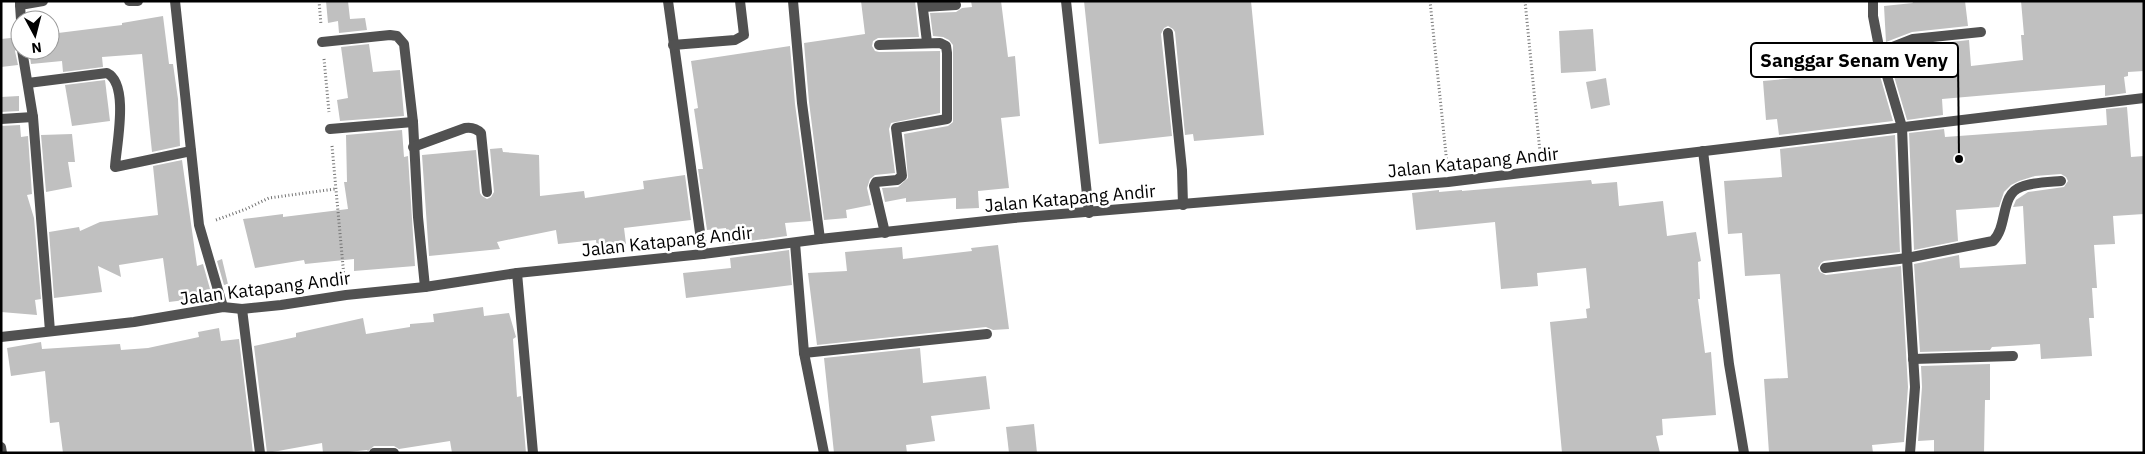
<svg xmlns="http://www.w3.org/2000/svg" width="2145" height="454" font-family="'IBM Plex Sans',sans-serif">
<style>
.building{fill:#c0c0c0}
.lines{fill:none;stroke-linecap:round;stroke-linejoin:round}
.path{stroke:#737373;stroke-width:3;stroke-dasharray:1 2.5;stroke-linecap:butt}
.service{stroke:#515151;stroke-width:10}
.minor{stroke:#515151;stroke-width:10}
.tertiary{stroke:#515151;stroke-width:10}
.labels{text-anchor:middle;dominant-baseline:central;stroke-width:5;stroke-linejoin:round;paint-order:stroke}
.street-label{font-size:18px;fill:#000;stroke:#fff}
.leader{fill:none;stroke:#000;stroke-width:2}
.callout-dot{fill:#000;stroke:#fff;stroke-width:2}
.callout{fill:#fff;stroke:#000;stroke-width:2}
.callout-label{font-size:19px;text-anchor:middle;font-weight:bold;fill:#000}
</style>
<rect width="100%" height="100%" fill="#fff"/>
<!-- building -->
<g class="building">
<polygon points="326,1 348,1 350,19 365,18 367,30 339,33 338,21 328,23"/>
<polygon points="861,1 915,1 919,37 878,38 873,41 872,46 875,51 879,52 940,51 940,113 891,123 889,129 895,173 875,175 870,179 867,188 871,205 846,210 847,218 824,220 809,102 804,43 865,34"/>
<polygon points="971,1 1001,1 1008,57 1015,56 1020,116 1001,118 1009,188 978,191 979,208 956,209 956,198 906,202 906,198 885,202 882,188 898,187 908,178 904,134 948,126 953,122 953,45 949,40 943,37 933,36 930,13 956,12 962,8 972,7"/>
<polygon points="1084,1 1251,1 1264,135 1194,141 1193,134 1185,135 1175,32 1173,29 1168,26 1164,28 1161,34 1172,136 1099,144"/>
<polygon points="1912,1 1965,1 1968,26 1912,32 1886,42 1884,6 1913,3"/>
<polygon points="2021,1 2144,1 2144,71 2128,72 2128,76 2124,77 2126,93 2105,96 2105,85 1942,99 1943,115 1907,120 1888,56 1915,46 1969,40 1971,66 2023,60 2021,35 2024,35"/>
<polygon points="163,16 169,64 173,64 178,99 180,146 152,152 142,54 102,57 103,67 63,72 62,61 31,64 29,50 50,50 50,34 122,25 122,23"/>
<polygon points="1593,29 1596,71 1561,73 1559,31"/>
<polygon points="20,37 20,44 15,51 18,65 1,67 1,39"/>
<polygon points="369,44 373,72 400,70 404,116 340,121 337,100 348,98 341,47"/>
<polygon points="790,46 795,104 811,221 785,223 787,236 728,244 726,228 707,230 698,169 703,169 694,109 698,108 691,61"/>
<polygon points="1874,55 1893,121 1779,135 1777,119 1766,120 1763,81 1838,74 1837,62 1862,60 1862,56"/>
<polygon points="1606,78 1610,105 1591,109 1586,82"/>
<polygon points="105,80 110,121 72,126 65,85"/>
<polygon points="19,96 19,111 1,112 1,97"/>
<polygon points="2127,107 2131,157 2144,156 2144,214 2113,216 2115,244 2094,245 2097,288 2092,288 2094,318 2089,318 2092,356 2041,359 2040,344 1992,347 1990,350 1920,352 1914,264 1959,255 1960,268 2026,264 2023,206 2013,207 2016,200 2028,192 2064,187 2068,181 2066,177 2061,174 2035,176 2019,181 2011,185 2004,192 1999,207 1956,210 1958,241 1914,250 1909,133 1944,129 1945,137 2107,125 2106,109"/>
<polygon points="20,125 21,137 28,136 32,194 27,195 34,218 41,299 35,300 37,315 1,312 1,126"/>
<polygon points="402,130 404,157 408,156 415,266 354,271 354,259 305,264 304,260 255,268 243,219 283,214 283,217 348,209 344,182 347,182 346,135"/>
<polygon points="72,134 75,162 68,162 72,187 46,192 41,135"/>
<polygon points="1895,135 1900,252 1824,261 1821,263 1818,268 1820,272 1826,275 1901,266 1908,387 1904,442 1872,445 1873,453 1769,453 1764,379 1788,378 1780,274 1745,276 1742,233 1728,234 1724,181 1782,177 1780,149"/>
<polygon points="502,148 503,152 539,155 540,196 584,191 585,198 644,189 643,181 685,175 691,220 624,228 626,244 597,249 596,240 558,244 556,230 497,242 500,249 429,256 422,155 476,150 480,193 482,196 487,199 491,197 494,192 490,149"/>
<polygon points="182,160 197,266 203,264 210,289 200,292 201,298 169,302 163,258 119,265 121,277 98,266 102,292 54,298 49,232 79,227 80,231 100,222 158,215 153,166"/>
<polygon points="1591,180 1592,184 1617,182 1619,206 1663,201 1667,236 1696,232 1701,261 1698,262 1700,299 1698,299 1705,353 1711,352 1716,415 1662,419 1663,435 1656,436 1660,453 1562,453 1550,322 1587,318 1586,309 1590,308 1586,268 1537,273 1538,286 1501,289 1495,222 1416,230 1412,193 1439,190 1439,192 1462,190 1462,191"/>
<polygon points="998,245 1009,329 993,330 986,327 817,345 808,273 847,271 845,252 902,247 903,259 972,251 971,248"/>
<polygon points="789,250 792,285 686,298 683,273 731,268 730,258"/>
<polygon points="222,259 228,284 224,285 217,261"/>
<polygon points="483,307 484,316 509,313 516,337 513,339 517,397 521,396 526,453 452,453 450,441 399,449 394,446 374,446 368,451 367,450 339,453 323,453 322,443 267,453 254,346 296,337 296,333 363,318 366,334 410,327 410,324 434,322 433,314"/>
<polygon points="219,328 221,341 239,339 253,453 63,453 59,422 50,423 45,371 11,376 7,348 41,342 42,349 120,344 121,350 148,348 199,337 198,332"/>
<polygon points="920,348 923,383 986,376 990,409 931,416 935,441 906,445 907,453 834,453 824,358"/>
<polygon points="1990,364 1990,400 1985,400 1984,453 1934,453 1934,440 1918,441 1922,387 1921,366"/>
<polygon points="1034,424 1037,453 1009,453 1006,427"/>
</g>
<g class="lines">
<!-- path -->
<g class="path">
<polyline points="319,1 321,25"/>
<polyline points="1430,1 1447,164"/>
<polyline points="1525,1 1540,152"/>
<polyline points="324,59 329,112"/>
<polyline points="332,146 344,277"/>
<polyline points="216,220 246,209 269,198 335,189"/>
</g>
<!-- service -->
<polyline class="service" points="1168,33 1182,170 1183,205"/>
<!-- minor -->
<g class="minor">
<polyline points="20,1 20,5 43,1"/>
<polyline points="129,1 138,1"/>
<polyline points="175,1 199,225 223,307"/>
<polyline points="668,1 703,254"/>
<polyline points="793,1 802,103 820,239"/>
<polyline points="922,1 927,42"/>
<polyline points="1066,1 1089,213"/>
<polyline points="1873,1 1873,16 1880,52 1902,127 1907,258 1915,387 1910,453"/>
<polyline points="20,5 21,20"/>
<polyline points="923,7 956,5"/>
<polyline points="322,42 390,35 397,36 404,44 413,122 418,217 425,287"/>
<polyline points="673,45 735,40 744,35 740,1"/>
<polyline points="879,45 940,43 946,46 947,53 947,119 896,128 902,176 897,180 876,182 874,186 885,233"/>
<polyline points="22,50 33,117 50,331"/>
<polyline points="1880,52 1913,39 1981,32"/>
<path d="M28,83L107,73C130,84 116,147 115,167L191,151"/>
<polyline points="1,119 33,117"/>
<polyline points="330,129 413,122"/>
<path d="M413,147L465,128C471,127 476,128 481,133L487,192"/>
<polyline points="1703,151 1729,364 1744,453"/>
<polyline points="795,243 804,353 824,453"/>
<path d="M1825,268L1907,258L1993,241C2008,227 2000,194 2021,187C2033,182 2048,182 2061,181"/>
<polyline points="517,273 533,453"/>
<polyline points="242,309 260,453"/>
<polyline points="804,353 987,334"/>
<polyline points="1913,359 2013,356"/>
<polyline points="1,447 2,453"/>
<polyline points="374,453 394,453"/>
</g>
<!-- tertiary -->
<polyline class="tertiary" points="1,337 134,322 223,307 242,309 281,305 346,295 425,287 517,273 703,254 820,239 1014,218 1448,182 2144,98"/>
</g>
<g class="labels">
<!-- street labels -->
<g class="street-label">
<text transform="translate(1473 162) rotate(-6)">Jalan Katapang Andir</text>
<text transform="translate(1070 198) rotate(-5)">Jalan Katapang Andir</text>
<text transform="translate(667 241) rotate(-6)">Jalan Katapang Andir</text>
<text transform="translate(265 288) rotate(-7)">Jalan Katapang Andir</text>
</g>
</g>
<!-- callouts -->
<path class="leader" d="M1959 159L1958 60"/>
<circle class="callout-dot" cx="1959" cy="159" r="5"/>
<rect class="callout" x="1751" y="43" width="207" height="34" rx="5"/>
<g class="callout-label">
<text x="1854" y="67">Sanggar Senam Veny</text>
</g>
<!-- border -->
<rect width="2145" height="454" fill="none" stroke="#000000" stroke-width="5"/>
<!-- north arrow -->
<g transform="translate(35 35) rotate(173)"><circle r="24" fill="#ffffff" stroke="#999999"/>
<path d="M0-4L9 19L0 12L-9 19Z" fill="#000000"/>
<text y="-8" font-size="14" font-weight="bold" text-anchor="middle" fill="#000000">N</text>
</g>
</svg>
